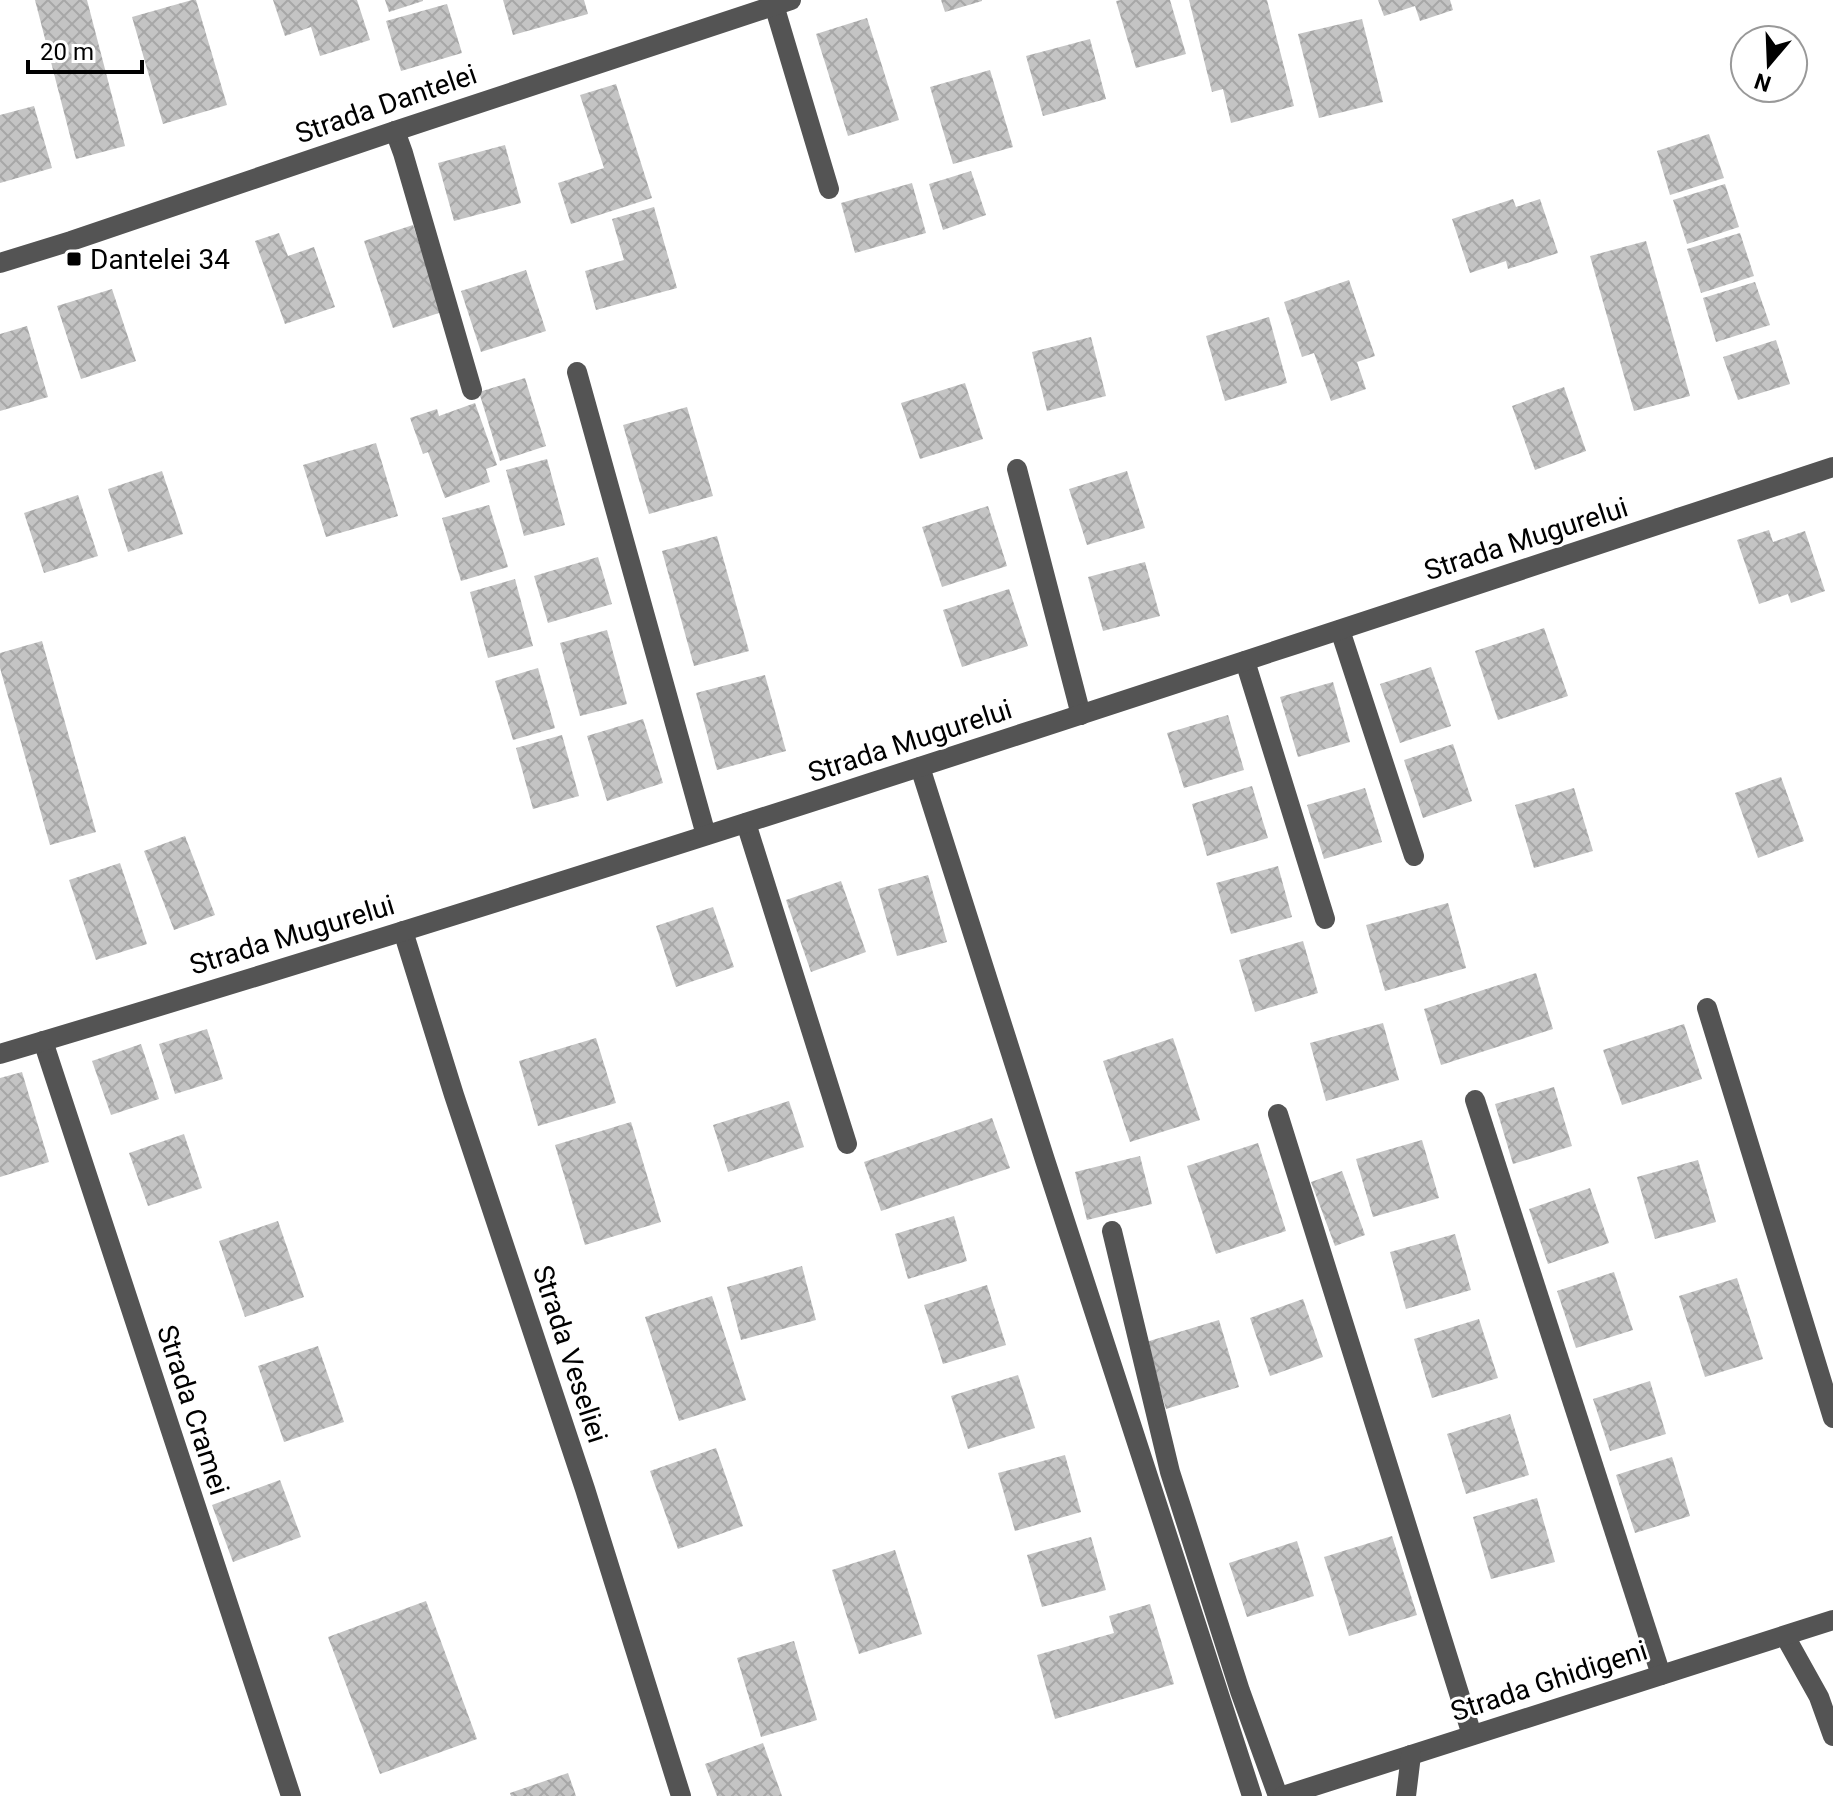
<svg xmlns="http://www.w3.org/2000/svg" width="1833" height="1796" font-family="Roboto,sans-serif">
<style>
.building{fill:url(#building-cross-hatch)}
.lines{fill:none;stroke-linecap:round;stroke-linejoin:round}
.minor{stroke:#545454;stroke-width:20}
.poi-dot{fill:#000;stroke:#fff;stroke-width:3}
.labels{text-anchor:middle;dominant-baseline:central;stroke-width:6;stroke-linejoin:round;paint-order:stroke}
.street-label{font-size:28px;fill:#000;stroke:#fff}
.poi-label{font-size:28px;fill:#000;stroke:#fff;text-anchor:start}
</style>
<defs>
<pattern id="building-cross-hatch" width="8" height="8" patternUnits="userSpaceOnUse" patternTransform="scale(2)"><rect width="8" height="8" fill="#c4c4c4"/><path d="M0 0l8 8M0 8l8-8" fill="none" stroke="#a7a7a7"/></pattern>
</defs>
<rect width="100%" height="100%" fill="#fff"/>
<!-- building -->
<g class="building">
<polygon points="35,0 87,0 125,146 76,159"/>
<polygon points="192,0 196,0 227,105 163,124 132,17"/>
<polygon points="273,0 357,0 370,40 320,56 311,27 285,36"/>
<polygon points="385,0 423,0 423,1 389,12"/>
<polygon points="503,0 584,0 588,14 513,35"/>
<polygon points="941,0 982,0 982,1 945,12"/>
<polygon points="1121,0 1170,0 1186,54 1136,68 1116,1"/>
<polygon points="1189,0 1267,0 1294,106 1231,123 1223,89 1212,92"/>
<polygon points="1378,0 1450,0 1453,10 1420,21 1415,6 1384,16"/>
<polygon points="447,4 462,53 401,71 386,21"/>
<polygon points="867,18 899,120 848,136 816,34"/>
<polygon points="1362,19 1383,102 1319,118 1298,34"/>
<polygon points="1090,39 1106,99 1043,116 1026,56"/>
<polygon points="990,70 1013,147 953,164 930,87"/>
<polygon points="616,84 652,198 571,224 558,183 604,168 580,95"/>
<polygon points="34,106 52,168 0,183 0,115"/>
<polygon points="1709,134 1724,178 1670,195 1657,151"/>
<polygon points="505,145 521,203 454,221 438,163"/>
<polygon points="971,171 986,215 943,230 929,184"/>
<polygon points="912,183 926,233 855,253 841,203"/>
<polygon points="1725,184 1739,227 1687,244 1673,200"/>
<polygon points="1513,199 1516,207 1540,199 1558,253 1508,269 1506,261 1470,273 1452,219"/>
<polygon points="654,207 677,288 596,310 585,271 624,260 612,219"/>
<polygon points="413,225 442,312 393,328 364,241"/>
<polygon points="279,233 288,256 314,247 335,307 285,324 255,241"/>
<polygon points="1740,233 1754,276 1701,293 1687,249"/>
<polygon points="1646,241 1690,396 1634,411 1590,256"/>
<polygon points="526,270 546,331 481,352 461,291"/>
<polygon points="1349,280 1375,356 1357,362 1366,389 1331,401 1314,353 1302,357 1284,302"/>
<polygon points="1755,282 1770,325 1716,342 1703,298"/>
<polygon points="112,289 136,361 81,379 57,306"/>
<polygon points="1269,317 1287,383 1225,401 1206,336"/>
<polygon points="27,326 48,397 0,411 0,334"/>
<polygon points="1091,337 1106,396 1047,411 1032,352"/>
<polygon points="1776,340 1790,384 1738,400 1723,357"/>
<polygon points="525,378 546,446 500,461 479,392"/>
<polygon points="965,383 983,439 920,459 901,403"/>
<polygon points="1564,387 1586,451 1535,470 1512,406"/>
<polygon points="475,403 497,465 486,469 490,482 445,498 428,452 423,454 410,418 437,409 439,416"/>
<polygon points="687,407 713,496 649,514 623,425"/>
<polygon points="376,443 398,516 326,537 303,465"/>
<polygon points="547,459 565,525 524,536 506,470"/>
<polygon points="162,471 183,534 128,552 108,489"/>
<polygon points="1127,471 1145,528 1087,545 1069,489"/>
<polygon points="78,495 98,556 44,573 24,513"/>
<polygon points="489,505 508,567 461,581 442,518"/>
<polygon points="988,506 1007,566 942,587 922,527"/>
<polygon points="1769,530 1773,542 1805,531 1825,591 1791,603 1788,594 1759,604 1737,540"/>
<polygon points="717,536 749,651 694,666 662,551"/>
<polygon points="598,557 612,604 548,623 534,576"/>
<polygon points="1145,562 1160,616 1103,631 1088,577"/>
<polygon points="515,579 533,646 488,658 470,592"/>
<polygon points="1009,589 1028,646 962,667 943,610"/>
<polygon points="1544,628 1568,696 1498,720 1475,651"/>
<polygon points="607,630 627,704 580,716 560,643"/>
<polygon points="42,641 96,832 50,845 0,668 0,653"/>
<polygon points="1431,667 1451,726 1400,743 1380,684"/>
<polygon points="538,668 555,728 513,740 495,681"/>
<polygon points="765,675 786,751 717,770 696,693"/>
<polygon points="1333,682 1350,742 1298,757 1280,697"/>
<polygon points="1228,715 1244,770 1184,788 1167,733"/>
<polygon points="643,719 663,783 607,801 587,736"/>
<polygon points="562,735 579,796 533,809 516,748"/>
<polygon points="1453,744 1472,801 1423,818 1404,760"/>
<polygon points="1781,777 1804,841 1758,858 1735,793"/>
<polygon points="1252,786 1268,838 1207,856 1192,804"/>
<polygon points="1365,788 1382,842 1324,859 1307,805"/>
<polygon points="1574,788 1593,851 1534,868 1515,805"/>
<polygon points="185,836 215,915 174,930 144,851"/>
<polygon points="120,863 147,944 96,960 69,880"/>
<polygon points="1278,866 1292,917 1231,934 1216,883"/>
<polygon points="928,875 947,942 897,956 878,889"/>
<polygon points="841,881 866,952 811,972 786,900"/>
<polygon points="1448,903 1466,968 1385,991 1366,925"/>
<polygon points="713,907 734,967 676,987 656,926"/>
<polygon points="1303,941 1318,993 1255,1012 1239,960"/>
<polygon points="1536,973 1553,1029 1441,1065 1424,1009"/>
<polygon points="1383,1023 1399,1080 1326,1101 1310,1043"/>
<polygon points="1684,1024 1702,1079 1622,1105 1603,1050"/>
<polygon points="207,1029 223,1079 175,1094 159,1044"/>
<polygon points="596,1038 616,1103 538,1126 519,1061"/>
<polygon points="1173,1038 1200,1120 1130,1142 1103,1061"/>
<polygon points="141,1044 159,1099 111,1115 92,1061"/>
<polygon points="22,1072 49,1162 0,1177 0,1078"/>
<polygon points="1554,1087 1572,1146 1513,1164 1495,1104"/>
<polygon points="789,1101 804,1147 728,1172 713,1125"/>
<polygon points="992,1118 1010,1168 881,1211 864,1162"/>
<polygon points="631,1122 661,1222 585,1245 555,1145"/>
<polygon points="184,1134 202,1188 148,1206 129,1153"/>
<polygon points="1422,1140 1439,1198 1373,1217 1356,1159"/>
<polygon points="1258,1143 1286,1231 1216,1254 1187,1166"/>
<polygon points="1140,1156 1152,1204 1087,1220 1075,1172"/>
<polygon points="1698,1160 1716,1222 1655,1239 1637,1177"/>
<polygon points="1342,1171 1365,1235 1335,1246 1311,1182"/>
<polygon points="1590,1188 1609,1243 1548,1264 1529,1209"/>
<polygon points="954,1216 967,1261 908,1279 895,1234"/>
<polygon points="278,1221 304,1297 245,1317 219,1241"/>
<polygon points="1455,1234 1471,1290 1406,1309 1390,1252"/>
<polygon points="802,1266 816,1320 741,1340 727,1287"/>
<polygon points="1614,1272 1633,1330 1576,1348 1557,1291"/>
<polygon points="1737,1278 1763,1359 1705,1377 1679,1296"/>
<polygon points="987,1285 1006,1345 943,1364 924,1305"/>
<polygon points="712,1296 746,1400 679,1421 645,1317"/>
<polygon points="1303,1299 1323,1357 1270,1376 1250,1318"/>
<polygon points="1479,1319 1498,1378 1432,1398 1414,1339"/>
<polygon points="1219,1320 1239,1387 1166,1409 1146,1342"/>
<polygon points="318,1346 344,1422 284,1442 258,1366"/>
<polygon points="1018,1375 1035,1428 968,1449 951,1396"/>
<polygon points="1650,1381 1666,1434 1610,1451 1593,1399"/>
<polygon points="1510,1414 1529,1475 1466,1494 1447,1434"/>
<polygon points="716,1448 743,1526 678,1549 650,1471"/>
<polygon points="1065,1455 1081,1512 1015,1531 998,1473"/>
<polygon points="1672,1457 1690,1516 1635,1533 1616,1475"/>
<polygon points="280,1480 301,1537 233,1562 212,1505"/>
<polygon points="1537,1498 1555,1562 1491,1579 1473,1517"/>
<polygon points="1392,1536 1417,1615 1349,1636 1324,1557"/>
<polygon points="1091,1537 1106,1590 1042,1607 1027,1555"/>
<polygon points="1297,1541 1314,1596 1247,1617 1229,1563"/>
<polygon points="895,1550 922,1634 859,1654 832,1570"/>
<polygon points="426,1601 477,1739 380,1774 328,1637"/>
<polygon points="1150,1604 1174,1684 1055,1719 1037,1655 1114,1633 1109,1616"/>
<polygon points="794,1641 817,1720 761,1737 737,1658"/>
<polygon points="763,1743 782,1796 717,1796 705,1764"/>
<polygon points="568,1773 576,1796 511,1796 510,1793"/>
</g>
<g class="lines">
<!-- minor -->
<g class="minor">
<polyline points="774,5 829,189"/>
<polyline points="395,131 403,153 472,390"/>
<polyline points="0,263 71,241 395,131 791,0"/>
<polyline points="577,372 706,835"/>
<polyline points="1017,469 1081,715"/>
<polyline points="1340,630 1414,856"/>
<polyline points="1245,661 1325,919"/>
<polyline points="920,767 1045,1160 1252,1796"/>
<polyline points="746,823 847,1144"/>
<polyline points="403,931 454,1095 585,1489 681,1796"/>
<polyline points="1707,1008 1833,1418"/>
<polyline points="43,1041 291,1796"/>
<path d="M0,1054C615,871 1224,668 1833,467"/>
<polyline points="1475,1100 1661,1675"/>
<polyline points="1278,1114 1472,1735"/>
<polyline points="1112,1231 1170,1472 1240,1691 1278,1796"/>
<polyline points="1785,1636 1819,1697 1833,1736"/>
<polyline points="1283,1796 1833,1620"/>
<polyline points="1406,1796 1411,1755"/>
</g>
</g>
<!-- markers -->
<rect class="poi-dot" x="66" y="251" width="16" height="16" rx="4"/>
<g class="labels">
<!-- street labels -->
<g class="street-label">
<text transform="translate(386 104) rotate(-19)">Strada Dantelei</text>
<text transform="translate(1526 539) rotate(-18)">Strada Mugurelui</text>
<text transform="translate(910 741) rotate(-18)">Strada Mugurelui</text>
<text transform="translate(292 935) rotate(-17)">Strada Mugurelui</text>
<text transform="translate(570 1354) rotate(72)">Strada Veseliei</text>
<text transform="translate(193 1410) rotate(72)">Strada Cramei</text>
<text transform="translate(1549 1681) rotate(-18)">Strada Ghidigeni</text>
</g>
<!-- poi labels -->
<g class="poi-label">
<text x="90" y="259">Dantelei 34</text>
</g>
</g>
<!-- north arrow -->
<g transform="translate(1769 64) rotate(199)"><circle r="38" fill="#ffffff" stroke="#999999" stroke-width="2"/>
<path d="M0-6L14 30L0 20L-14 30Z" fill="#000000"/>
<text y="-12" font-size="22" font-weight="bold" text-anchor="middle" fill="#000000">N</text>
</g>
<!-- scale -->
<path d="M28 60v12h114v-12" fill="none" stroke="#000000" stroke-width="4"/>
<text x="40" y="60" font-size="24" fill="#000000" stroke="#ffffff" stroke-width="6" paint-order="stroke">20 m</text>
</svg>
